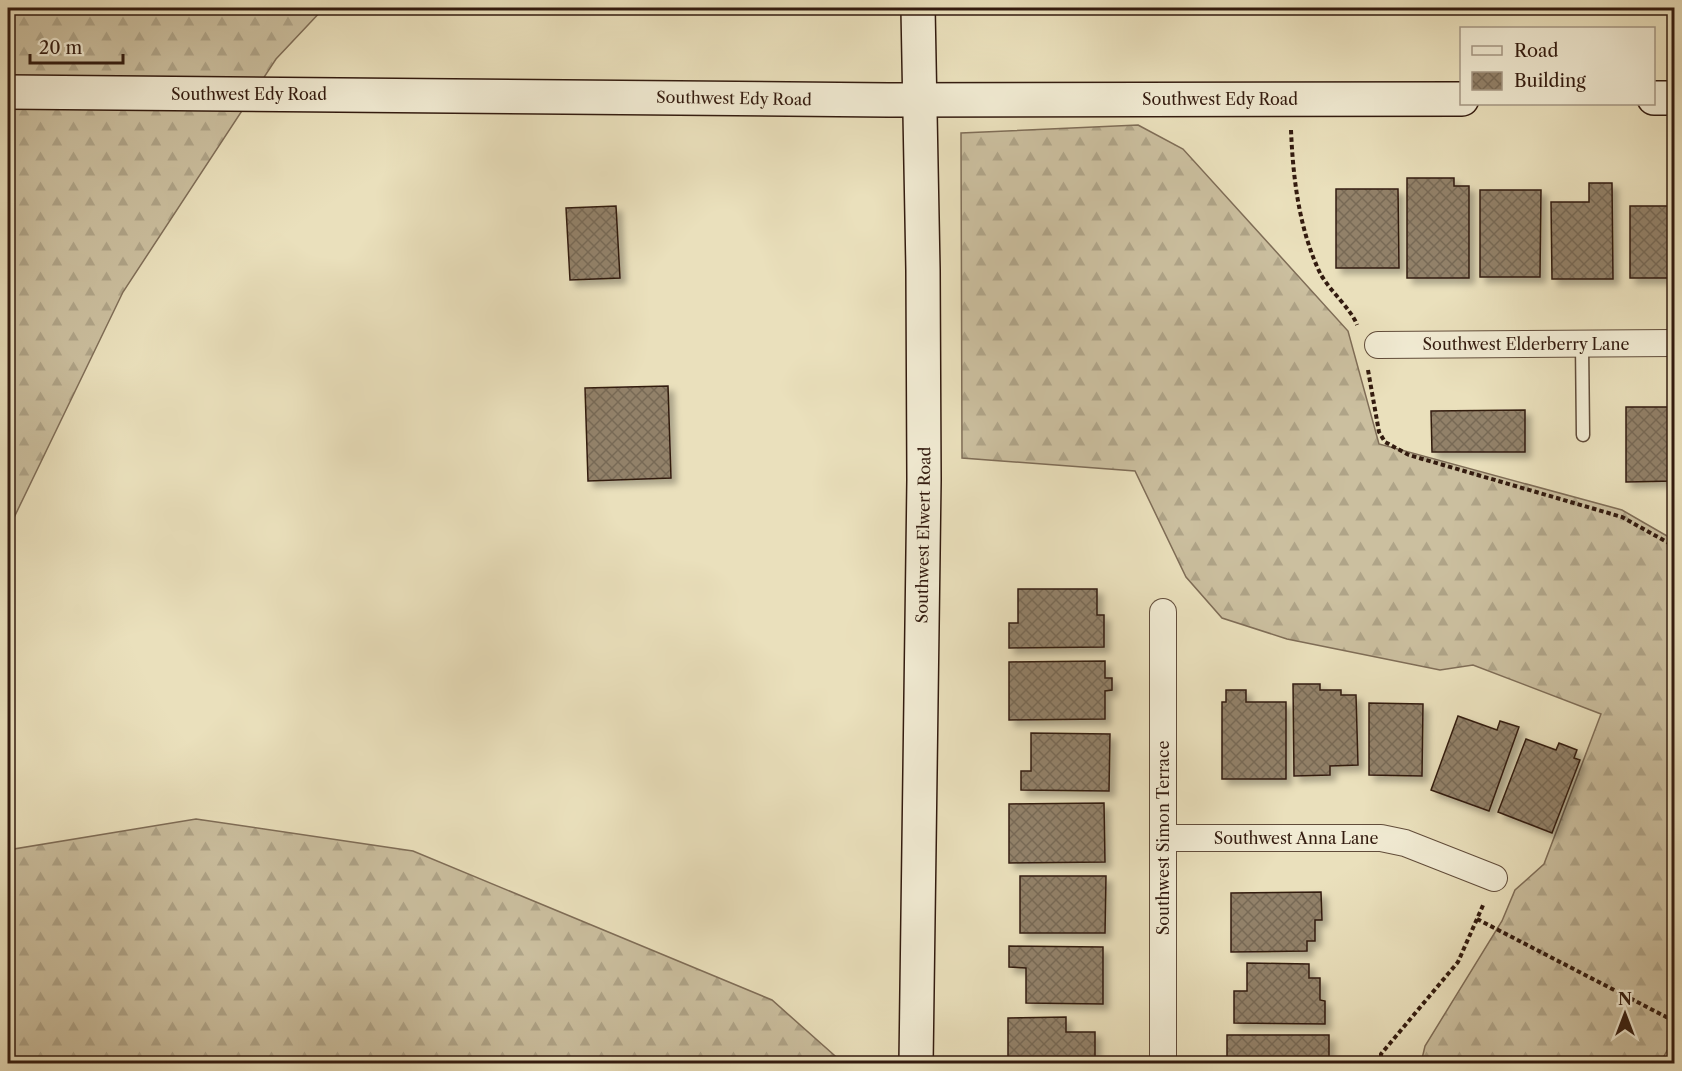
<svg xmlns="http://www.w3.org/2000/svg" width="1682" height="1071" font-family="'Libre Caslon Text',serif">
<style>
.forest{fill:url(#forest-firs);stroke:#7f6d57;stroke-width:1.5}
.building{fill:url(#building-cross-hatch);stroke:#331b0f;stroke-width:1.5;filter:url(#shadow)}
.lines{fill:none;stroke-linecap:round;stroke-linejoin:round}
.lane-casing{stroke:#614c3a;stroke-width:15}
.street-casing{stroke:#614c3a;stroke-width:28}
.secondary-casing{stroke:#331b0f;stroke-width:36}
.path{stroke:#331b0f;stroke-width:4;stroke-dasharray:4.5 3;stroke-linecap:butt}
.lane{stroke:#f1ebd3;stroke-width:12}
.street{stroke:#f1ebd3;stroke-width:26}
.secondary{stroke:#f1ebd3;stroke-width:33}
.labels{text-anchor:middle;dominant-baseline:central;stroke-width:5;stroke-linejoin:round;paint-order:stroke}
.street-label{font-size:16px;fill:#331b0f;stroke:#f1ebd3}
</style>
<defs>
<pattern id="forest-firs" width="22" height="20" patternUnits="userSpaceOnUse" patternTransform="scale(1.5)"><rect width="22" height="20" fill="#cbbf9f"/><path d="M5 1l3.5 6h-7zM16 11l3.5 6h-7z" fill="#afa488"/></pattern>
<pattern id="building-cross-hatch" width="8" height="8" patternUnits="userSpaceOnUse" patternTransform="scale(1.5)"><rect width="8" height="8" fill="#928169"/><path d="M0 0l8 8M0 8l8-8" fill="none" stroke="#786955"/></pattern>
<filter id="shadow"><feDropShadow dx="5.5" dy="5.5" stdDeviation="3" flood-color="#0004"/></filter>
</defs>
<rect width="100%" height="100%" fill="#eae0bc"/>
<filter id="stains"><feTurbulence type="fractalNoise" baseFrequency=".00333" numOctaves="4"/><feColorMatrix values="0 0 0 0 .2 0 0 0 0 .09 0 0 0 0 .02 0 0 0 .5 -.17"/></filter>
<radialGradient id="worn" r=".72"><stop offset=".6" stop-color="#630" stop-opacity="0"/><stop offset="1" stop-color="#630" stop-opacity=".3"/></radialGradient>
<!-- forest -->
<g class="forest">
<polygon points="8,8 324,8 276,59 123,292 8,530"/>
<polygon points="1138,125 1183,149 1348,331 1379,444 1622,510 1674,540 1674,1039 1660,1063 1421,1063 1425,1046 1502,921 1515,890 1544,864 1601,714 1473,665 1440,670 1287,639 1222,618 1186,577 1135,471 962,458 961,133"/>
<polygon points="196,819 413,851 772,1000 843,1063 8,1063 8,850"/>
</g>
<!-- building -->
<g class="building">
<polygon points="1407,178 1454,178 1454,186 1469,186 1469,278 1407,278"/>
<polygon points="1589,183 1612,183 1613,279 1552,279 1551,202 1589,202"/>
<polygon points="1336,189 1398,189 1399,268 1336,268"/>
<polygon points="1480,190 1541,190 1540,277 1480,277"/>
<polygon points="616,206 620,278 570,280 566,208"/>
<rect x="1630" y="206" width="44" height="72"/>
<polygon points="668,386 671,478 588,481 585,388"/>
<polygon points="1626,407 1674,407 1674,481 1626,482"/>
<polygon points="1525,410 1525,452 1432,452 1431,411"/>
<polygon points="1018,589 1097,589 1097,615 1104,615 1104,647 1009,648 1009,623 1018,623"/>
<polygon points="1105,661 1105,678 1112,678 1112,690 1105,691 1105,719 1009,720 1009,662"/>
<polygon points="1293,684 1320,684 1320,690 1341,690 1341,695 1356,695 1358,765 1330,766 1330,775 1294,776"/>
<polygon points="1226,690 1246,690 1246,702 1286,702 1286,779 1222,779 1222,702 1226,702"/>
<polygon points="1369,703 1423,704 1422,776 1369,775"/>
<polygon points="1458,716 1497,730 1500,721 1519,727 1489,811 1431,790"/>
<polygon points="1031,733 1110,734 1109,791 1021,790 1021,771 1031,771"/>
<polygon points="1526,739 1556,750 1559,743 1577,750 1574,758 1580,760 1552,833 1498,812"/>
<polygon points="1104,803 1105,862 1009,863 1009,804"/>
<polygon points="1020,876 1106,876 1105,933 1020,933"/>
<polygon points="1321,892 1322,920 1315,920 1315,941 1307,941 1307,951 1231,952 1231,893"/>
<polygon points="1009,946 1103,947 1103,1004 1026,1003 1026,968 1009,967"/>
<polygon points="1247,963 1309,964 1309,978 1320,978 1320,1000 1325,1001 1325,1024 1234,1023 1234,991 1247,991"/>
<polygon points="1066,1017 1066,1032 1095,1032 1095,1059 1099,1059 1099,1064 1008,1064 1008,1018"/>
<rect x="1227" y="1035" width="102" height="29"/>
</g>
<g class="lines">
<defs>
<polyline id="lane" points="1582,343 1583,435"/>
<g id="street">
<polyline points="1378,345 1674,343"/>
<polyline points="1163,612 1163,1064"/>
<polyline points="1163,838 1381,838 1405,843 1494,878"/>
</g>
<g id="secondary">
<polyline points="8,92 889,100 1462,99"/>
<polyline points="1654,98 1674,98"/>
<polyline points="916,1064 924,480 923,270 918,8"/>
</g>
</defs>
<!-- lane casing -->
<use href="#lane" class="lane-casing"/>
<!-- street casing -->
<use href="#street" class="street-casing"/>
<!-- secondary casing -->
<use href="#secondary" class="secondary-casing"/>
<!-- path -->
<g class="path">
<path d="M1291,130C1293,178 1299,229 1320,273C1329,290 1352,310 1357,325"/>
<polyline points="1368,370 1379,432 1385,442 1409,455 1622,517 1674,546"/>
<polyline points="1477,919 1674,1021"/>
<polyline points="1381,1064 1381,1054 1458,962 1484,903"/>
</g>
<!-- lane -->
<use href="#lane" class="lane"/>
<!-- street -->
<use href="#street" class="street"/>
<!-- secondary -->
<use href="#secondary" class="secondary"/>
</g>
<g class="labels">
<!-- street labels -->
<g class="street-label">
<text x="249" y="94">Southwest Edy Road</text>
<text transform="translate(734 98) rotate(1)">Southwest Edy Road</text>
<text x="1220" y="99">Southwest Edy Road</text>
<text x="1526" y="344">Southwest Elderberry Lane</text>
<text transform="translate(923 535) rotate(-89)">Southwest Elwert Road</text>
<text transform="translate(1163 838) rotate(-90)">Southwest Simon Terrace</text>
<text x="1296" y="838">Southwest Anna Lane</text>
</g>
</g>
<!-- margin -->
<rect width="1682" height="1071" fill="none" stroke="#eae0bc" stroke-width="30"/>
<rect x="9" y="9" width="1664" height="1053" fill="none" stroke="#331b0f" stroke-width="3"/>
<rect x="15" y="15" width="1652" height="1041" fill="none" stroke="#331b0f" stroke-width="1.5"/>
<!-- legend -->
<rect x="1460" y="27" width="195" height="78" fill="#f1ebd3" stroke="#a59885" stroke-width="1.5"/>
<rect x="1472" y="46" width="30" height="9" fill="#f1ebd3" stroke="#a59885" stroke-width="1.5"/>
<text x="1514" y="57" font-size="18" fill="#331b0f">Road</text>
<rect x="1472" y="72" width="30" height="18" fill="url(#building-cross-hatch)" stroke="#a59885" stroke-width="1.5"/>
<text x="1514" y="87" font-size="18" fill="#331b0f">Building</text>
<!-- north arrow -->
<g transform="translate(1625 1014)" stroke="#f1ebd3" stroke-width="4.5" paint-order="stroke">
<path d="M0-4.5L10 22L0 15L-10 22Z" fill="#331b0f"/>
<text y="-9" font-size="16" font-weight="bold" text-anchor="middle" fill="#331b0f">N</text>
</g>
<!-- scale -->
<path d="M30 54v9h93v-9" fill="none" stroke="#331b0f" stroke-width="3"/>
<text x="39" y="54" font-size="18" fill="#331b0f" stroke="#f1ebd3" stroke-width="4.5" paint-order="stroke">20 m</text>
<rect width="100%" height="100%" filter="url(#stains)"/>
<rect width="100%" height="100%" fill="url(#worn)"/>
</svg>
